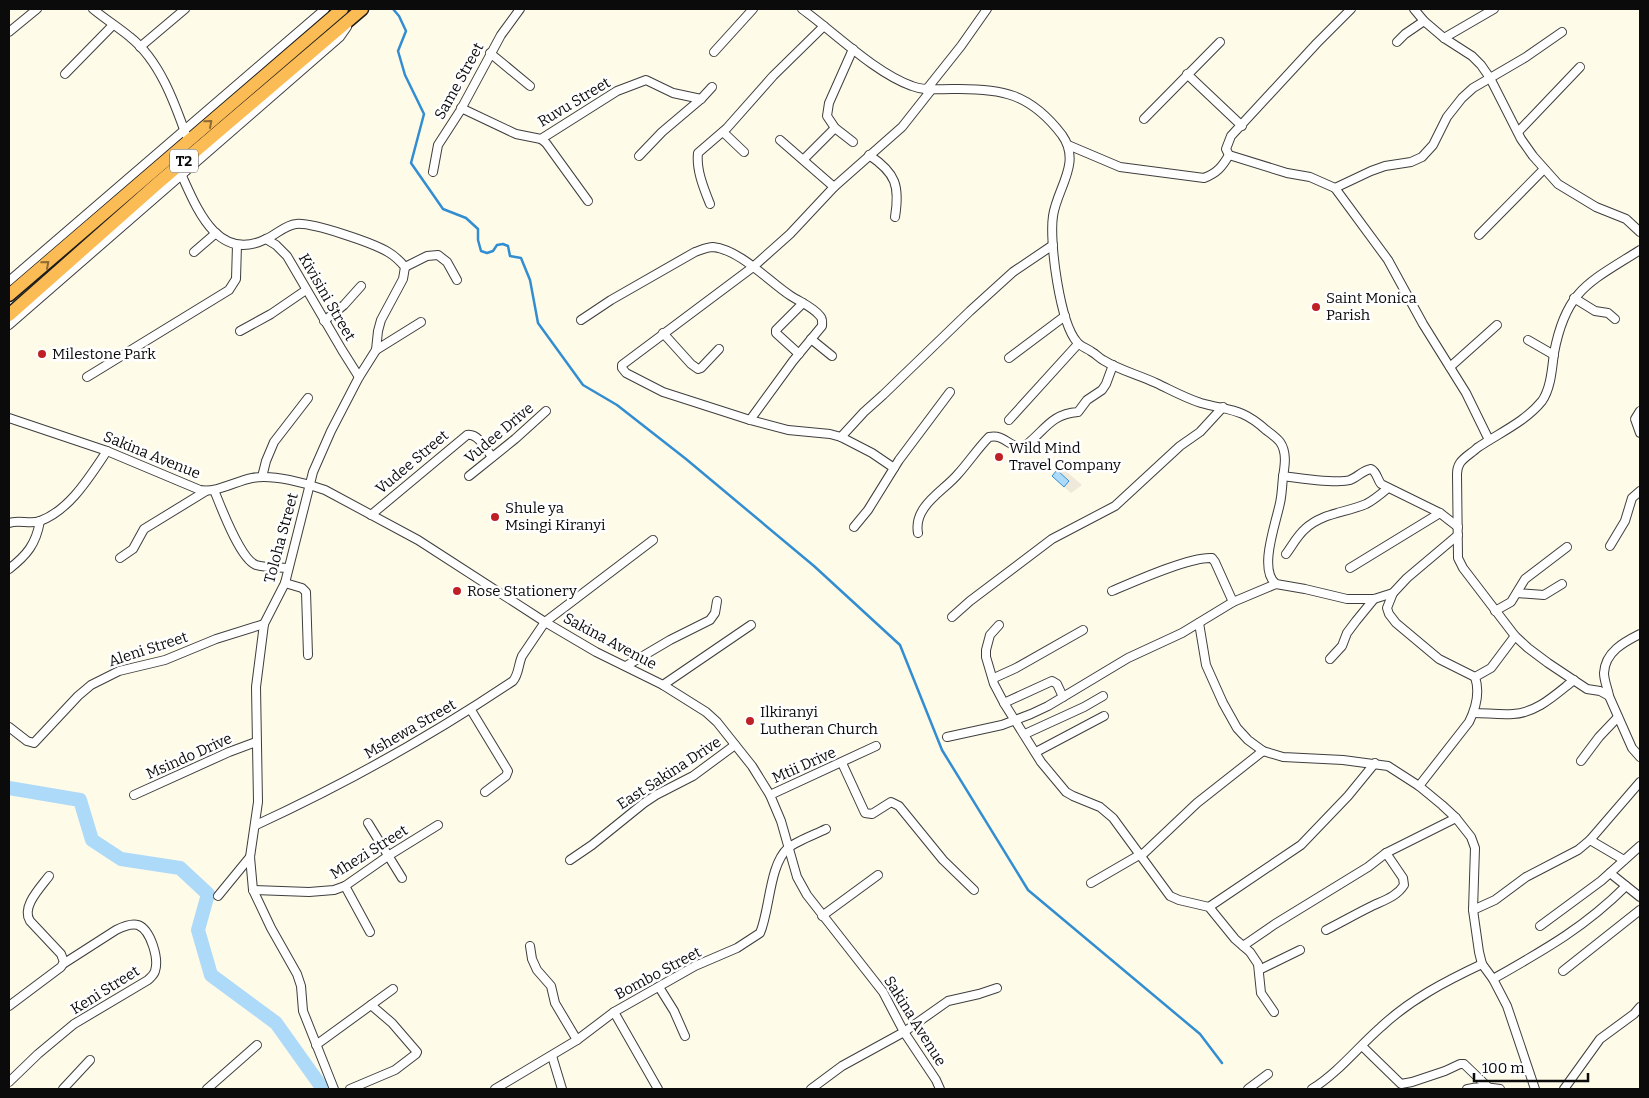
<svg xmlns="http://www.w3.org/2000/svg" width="1649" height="1098" font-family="Bitter,serif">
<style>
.plaza{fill:#eee9da}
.water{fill:#addaf8;stroke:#328ed1}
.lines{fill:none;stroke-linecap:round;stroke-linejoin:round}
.stream{stroke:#328ed1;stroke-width:2.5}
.river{stroke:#addaf8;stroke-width:14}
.minor-casing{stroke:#3e3e3e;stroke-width:10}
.trunk-casing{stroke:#1c1c1c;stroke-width:15}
.minor{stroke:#fff;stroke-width:8}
.trunk{stroke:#fbbc55;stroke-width:12}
.oneway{stroke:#8f6c34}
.poi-dot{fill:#be2025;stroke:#fff;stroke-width:2}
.labels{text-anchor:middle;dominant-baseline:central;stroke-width:5;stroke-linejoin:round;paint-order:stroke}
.shield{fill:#fff;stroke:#545454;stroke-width:1}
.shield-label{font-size:14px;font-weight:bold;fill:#0b0b0b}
.street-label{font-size:15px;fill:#0b0b0b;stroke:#fff}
.poi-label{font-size:15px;fill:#0b0b0b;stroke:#fff;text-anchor:start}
</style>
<rect width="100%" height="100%" fill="#fffbe9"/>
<!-- plaza -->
<polygon class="plaza" points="1061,467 1082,485 1071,493 1064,487 1069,481 1057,470"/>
<!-- water -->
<polygon class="water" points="1057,470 1069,481 1064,487 1052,476"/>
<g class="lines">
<!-- stream -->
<polyline class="stream" points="393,9 399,16 406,31 398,51 405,75 424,114 411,163 443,209 466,218 478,229 478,240 481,251 487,253 493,251 497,245 503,244 508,246 510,256 521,258 530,280 538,323 583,385 617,405 686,459 814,566 900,645 942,750 1028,890 1200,1034 1222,1063"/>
<!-- river -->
<polyline class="river" points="9,788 80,800 92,840 121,859 180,868 208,894 198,930 211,975 276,1023 323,1089"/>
<defs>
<g id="minor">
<path d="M93,9C105,19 118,27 130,37C159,60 174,101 186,135"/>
<path d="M802,9C834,32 875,73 912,86C924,91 938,89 952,89C1001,88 1030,93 1062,135C1082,163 1057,188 1053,216C1049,242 1060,323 1077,342C1081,347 1087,348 1092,352C1096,354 1099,358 1103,360C1119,370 1139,375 1156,383C1171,390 1185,398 1201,403C1230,411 1242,408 1266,430C1270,433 1276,437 1280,442C1287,452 1285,465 1283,477C1282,486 1282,494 1280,503C1276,523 1258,570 1276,584L1305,589L1347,599H1374L1393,593L1407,578L1458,535"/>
<polyline points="1351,9 1317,43 1231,136 1226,149 1229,155 1287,173 1310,177 1335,188 1388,260 1423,324 1466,393 1489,440"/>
<polyline points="1414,9 1424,21 1444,38 1472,56 1481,65 1490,78 1521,139 1533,156 1558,184 1596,207 1626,219 1640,232"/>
<polyline points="9,32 37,9"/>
<polyline points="1444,38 1494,9"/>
<polyline points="1397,42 1405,34 1424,21"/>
<polyline points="140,47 185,9"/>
<polyline points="714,52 753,9"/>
<polyline points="490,53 530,86"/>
<polyline points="65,74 113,25"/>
<polyline points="1187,74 1242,126"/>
<polyline points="926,90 961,46 987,9"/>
<polyline points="461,108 516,134 541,139 617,91 646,80 673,93 701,99"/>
<polyline points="1144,119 1220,42"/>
<polyline points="723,132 744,152"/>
<polyline points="1518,132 1580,67"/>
<polyline points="541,139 546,143 588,201"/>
<polyline points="780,140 834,187"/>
<polyline points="853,142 835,128 827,116 829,103 853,49"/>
<path d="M1068,145L1120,167L1204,178C1217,173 1222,167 1229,155"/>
<path d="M869,155C896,173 900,186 895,217"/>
<polyline points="639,156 662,132 701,99 712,87"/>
<polyline points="804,159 835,128"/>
<polyline points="433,172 438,145 460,111 501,35 520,9"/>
<path d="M182,176C197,209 218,263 266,239L276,245L287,256L342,350L359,377"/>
<polyline points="1335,188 1371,171 1385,166 1411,162 1422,157 1433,145 1447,117 1462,98 1473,88 1526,57 1562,32"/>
<path d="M710,204C704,189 696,170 698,153L727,128L773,76L824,26"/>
<polyline points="1479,235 1544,169"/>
<path d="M266,239C276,235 285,225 296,224C312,222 373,243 388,252C395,256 400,261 405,267L403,279L381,320L378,331L376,350L359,377L331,431L313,472L285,583L264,624L256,687L258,802L250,857L253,890L271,928L297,974L301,986L303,1011L334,1089"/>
<path d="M1640,250C1590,282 1566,289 1554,353C1552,368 1551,388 1542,401C1525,422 1499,433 1477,448C1472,453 1464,457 1460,463C1458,466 1457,470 1457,474L1458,558L1463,568L1515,636L1528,648L1548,663L1587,689L1600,691L1609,696L1632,748L1640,757"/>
<polyline points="194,252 216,233"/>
<polyline points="405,267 427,256 438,255 447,262 457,280"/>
<polyline points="9,281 325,9"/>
<polyline points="1574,298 1595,311 1608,313 1615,319"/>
<path d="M581,320L611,300L695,252C701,250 707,247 713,247C741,250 769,282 791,296C800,302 813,307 820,316C823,319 822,322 822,326L793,361L750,420"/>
<polyline points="324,321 344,305 361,286"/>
<polyline points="9,325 340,37 347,27"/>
<polyline points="240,331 271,314 306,290"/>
<polyline points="663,333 691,364 698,369 701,368 719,349"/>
<polyline points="811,339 832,356"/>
<polyline points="1528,340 1554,355"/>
<polyline points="376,350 421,322"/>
<polyline points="799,354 776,333 776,330 803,303"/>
<polyline points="1009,358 1065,316"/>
<polyline points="1450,367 1497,325"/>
<polyline points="87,377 229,290 236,279 237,245"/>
<polyline points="1640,411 1635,419 1640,433"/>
<path d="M9,418L107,451L200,490C217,493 236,481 252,478C273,474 306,483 325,490L418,540L545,622L596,652L663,685L706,712L717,722L752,766L770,795L781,821L797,877L807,895L883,992L904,1032L936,1080L940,1089"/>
<polyline points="1009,420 1078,344"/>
<polyline points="841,437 864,412 883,395 970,311 1013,272 1053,245"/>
<polyline points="894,468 872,453 841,437 830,434 788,430 750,420 663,392 626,373 622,368 622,365 753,267 790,234 834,187 902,127 932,89"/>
<polyline points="469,476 515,439 546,411"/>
<path d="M1283,476C1298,478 1337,484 1350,480C1358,477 1363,470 1371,469C1377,472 1377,479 1381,484L1440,513L1458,527"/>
<polyline points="262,477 266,461 274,442 308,398"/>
<path d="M214,490C221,507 240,559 256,565C266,568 278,567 288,568"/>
<path d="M371,515L467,435C478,433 486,449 492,457"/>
<path d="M9,523C19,519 30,525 40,521C70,510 90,476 107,451"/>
<polyline points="854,527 868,510 899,460 950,392"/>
<path d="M918,533C913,506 944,491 958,474C969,462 978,448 989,437C1005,434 1009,447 1022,448C1044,433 1049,414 1078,412L1087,400L1102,390L1106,384L1113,365"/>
<polyline points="1610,546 1625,521 1632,498 1640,491"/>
<path d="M1286,554C1292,546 1297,536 1305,529C1322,513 1345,513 1366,504C1374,500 1381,494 1388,488"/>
<polyline points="120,558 133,549 144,529 206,491"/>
<polyline points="1350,568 1440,513"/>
<path d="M9,569C27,555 36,544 40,521"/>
<polyline points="285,583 302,588 306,592 308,655"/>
<path d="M1112,591C1133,582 1191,556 1212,558L1215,562L1233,602"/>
<polyline points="1393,593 1387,608 1389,614 1396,623 1439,659 1475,677 1491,668 1515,636"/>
<polyline points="1517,593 1544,595 1562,584"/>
<polyline points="1495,611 1511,602 1525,579 1567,547"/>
<polyline points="952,617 970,601 1052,539 1115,506 1180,446 1200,432 1223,407"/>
<polyline points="1199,623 1206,665 1223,703 1237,728 1248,740 1263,751 1283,757 1343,760 1388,766 1419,786 1442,805 1456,818 1471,837 1475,848 1473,910 1479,952 1482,964 1493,979 1507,1006 1535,1089"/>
<polyline points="999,625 990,635 986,650 986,657 994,684 1004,703 1041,762 1066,792 1073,796 1100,807 1113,818 1170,896 1179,900 1209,907 1235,939 1250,952 1258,964 1261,993 1274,1012"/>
<polyline points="1330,659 1342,646 1347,633 1356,621 1374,599"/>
<polyline points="626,666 670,640 710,620 715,613 717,601"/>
<polyline points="994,678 1016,668 1083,630"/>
<polyline points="663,685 751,625"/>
<path d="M1609,696C1608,689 1604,681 1604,673C1605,652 1624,642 1640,634"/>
<polyline points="1004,703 1052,681 1057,684 1063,697"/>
<polyline points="471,710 508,771 506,776 485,792"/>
<path d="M1474,713C1486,713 1500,715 1513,714C1537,713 1556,694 1574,680"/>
<polyline points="9,727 27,741 34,743 78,696 91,685 119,671 165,660 216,639 264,624"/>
<polyline points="1025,734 1084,707 1103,696"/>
<polyline points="947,737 1002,725 1031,714 1048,706 1128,658 1182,633 1233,602 1276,584"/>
<polyline points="1036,752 1104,716"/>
<polyline points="1581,761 1599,737 1618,717"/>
<polyline points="842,763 865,813 872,814 891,802 899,806 943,860 974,890"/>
<path d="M1419,786L1469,722C1476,708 1480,692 1475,677"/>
<polyline points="134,795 229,752 256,742"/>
<polyline points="770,795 876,746"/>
<polyline points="368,823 402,878"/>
<path d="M256,825C345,784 431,736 513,681C519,674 518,665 522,656L545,622L653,540"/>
<polyline points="1590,840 1624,860"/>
<polyline points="1142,855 1197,803 1263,751"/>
<polyline points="570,860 592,845 644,803 656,795 693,776 735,745"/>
<polyline points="1610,873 1640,897"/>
<polyline points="1091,883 1141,854"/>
<polyline points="345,886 370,932"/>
<polyline points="253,890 309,892 334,890 345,886 388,856 438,825"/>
<polyline points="218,896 250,857"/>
<polyline points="1209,907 1301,845 1348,796 1375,763"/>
<polyline points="1473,910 1495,900 1526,877 1578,850 1590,840 1640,782"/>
<polyline points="822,916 878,875"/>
<polyline points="1540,926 1601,881 1640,846"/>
<path d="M1326,930C1340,923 1354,915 1368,908C1381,901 1396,898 1404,885L1403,878L1386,853"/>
<polyline points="530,946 532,959 537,970 551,986 555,1003 577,1040"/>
<polyline points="1243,946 1275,924 1368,867 1386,853 1456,818"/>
<polyline points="1259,970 1300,950"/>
<polyline points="1563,971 1640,910"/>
<path d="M1493,979C1544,950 1584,928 1626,886"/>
<polyline points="659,987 674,1011 685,1036"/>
<path d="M9,1006L61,967L64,962L61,954L30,921C21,907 40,888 49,876"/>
<polyline points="614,1012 658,1089"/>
<polyline points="316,1045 393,989"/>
<polyline points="1362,1046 1401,1084 1412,1082 1445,1071 1460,1064 1464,1064 1488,1087"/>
<polyline points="552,1056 562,1089"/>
<path d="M9,1082L38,1054L74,1024L148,980C151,977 154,975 155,971C159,959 151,930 138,925C131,923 122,927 116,930L63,964"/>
<polyline points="63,1089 90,1060"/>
<polyline points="207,1089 257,1045"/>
<polyline points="350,1089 395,1070 416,1054 417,1052 392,1023 371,1005"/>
<path d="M495,1089L577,1040L614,1012L695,966L737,948L760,933C770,910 769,865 788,848C797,841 816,834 826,829"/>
<polyline points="811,1089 842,1066 904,1032 948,1001 979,994 997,988"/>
<polyline points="1248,1089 1268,1074"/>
<path d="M1312,1089C1339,1072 1358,1047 1381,1027C1411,999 1446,981 1482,964"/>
<path d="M1467,1089C1478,1086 1489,1087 1500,1089"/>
<polyline points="1564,1089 1600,1039 1634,1014 1640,1007"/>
</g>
<g id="trunk">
<polyline points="9,295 342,9"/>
<polyline points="9,315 158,183 362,9"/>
</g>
</defs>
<!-- minor casing -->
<use href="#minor" class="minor-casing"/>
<!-- trunk casing -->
<use href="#trunk" class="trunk-casing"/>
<!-- minor -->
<use href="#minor" class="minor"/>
<!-- trunk -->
<use href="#trunk" class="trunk"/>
</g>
<!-- one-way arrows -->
<defs><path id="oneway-chevron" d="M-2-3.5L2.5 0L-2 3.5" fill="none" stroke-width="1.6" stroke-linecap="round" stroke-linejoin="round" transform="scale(1.25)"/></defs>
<g class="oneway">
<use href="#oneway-chevron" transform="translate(209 123) rotate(-41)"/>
<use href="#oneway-chevron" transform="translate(46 264) rotate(-41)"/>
</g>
<!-- markers -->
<g class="poi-dot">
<circle cx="1316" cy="307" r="5"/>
<circle cx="42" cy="354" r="5"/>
<circle cx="999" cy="457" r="5"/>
<circle cx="495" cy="517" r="5"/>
<circle cx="457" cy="591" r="5"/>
<circle cx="750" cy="721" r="5"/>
</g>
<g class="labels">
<!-- shield labels -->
<rect class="shield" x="170" y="149.5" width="28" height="23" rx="4"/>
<g class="shield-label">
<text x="184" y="161">T2</text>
</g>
<!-- street labels -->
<g class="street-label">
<text transform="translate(459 81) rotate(-61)">Same Street</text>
<text transform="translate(574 102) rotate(-31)">Ruvu Street</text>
<text transform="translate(327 297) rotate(60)">Kivisini Street</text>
<text transform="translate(499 433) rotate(-40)">Vudee Drive</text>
<text transform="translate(152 455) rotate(22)">Sakina Avenue</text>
<text transform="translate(412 462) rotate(-40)">Vudee Street</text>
<text transform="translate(281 538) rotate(-75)">Toloha Street</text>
<text transform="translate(610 641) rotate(28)">Sakina Avenue</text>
<text transform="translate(148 649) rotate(-18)">Aleni Street</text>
<text transform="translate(410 729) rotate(-30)">Mshewa Street</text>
<text transform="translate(189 756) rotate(-24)">Msindo Drive</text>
<text transform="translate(804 765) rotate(-24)">Mtii Drive</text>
<text transform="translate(669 773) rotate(-33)">East Sakina Drive</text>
<text transform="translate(369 852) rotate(-32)">Mhezi Street</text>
<text transform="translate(658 973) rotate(-28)">Bombo Street</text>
<text transform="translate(105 990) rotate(-32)">Keni Street</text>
<text transform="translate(915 1021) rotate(58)">Sakina Avenue</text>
</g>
<!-- poi labels -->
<g class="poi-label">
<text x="1326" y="298">Saint Monica<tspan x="1326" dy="17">Parish</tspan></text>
<text x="52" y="354">Milestone Park</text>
<text x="1009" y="448">Wild Mind<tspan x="1009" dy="17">Travel Company</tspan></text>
<text x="505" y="508">Shule ya<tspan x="505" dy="17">Msingi Kiranyi</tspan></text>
<text x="467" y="591">Rose Stationery</text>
<text x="760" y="712">Ilkiranyi<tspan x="760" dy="17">Lutheran Church</tspan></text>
</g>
</g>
<!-- border -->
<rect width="1649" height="1098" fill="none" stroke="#0b0b0b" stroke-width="20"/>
<!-- scale -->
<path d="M1474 1073v8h114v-8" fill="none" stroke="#0b0b0b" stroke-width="2.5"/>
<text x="1482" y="1073" font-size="15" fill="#0b0b0b" stroke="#ffffff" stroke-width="4" paint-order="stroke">100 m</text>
</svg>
